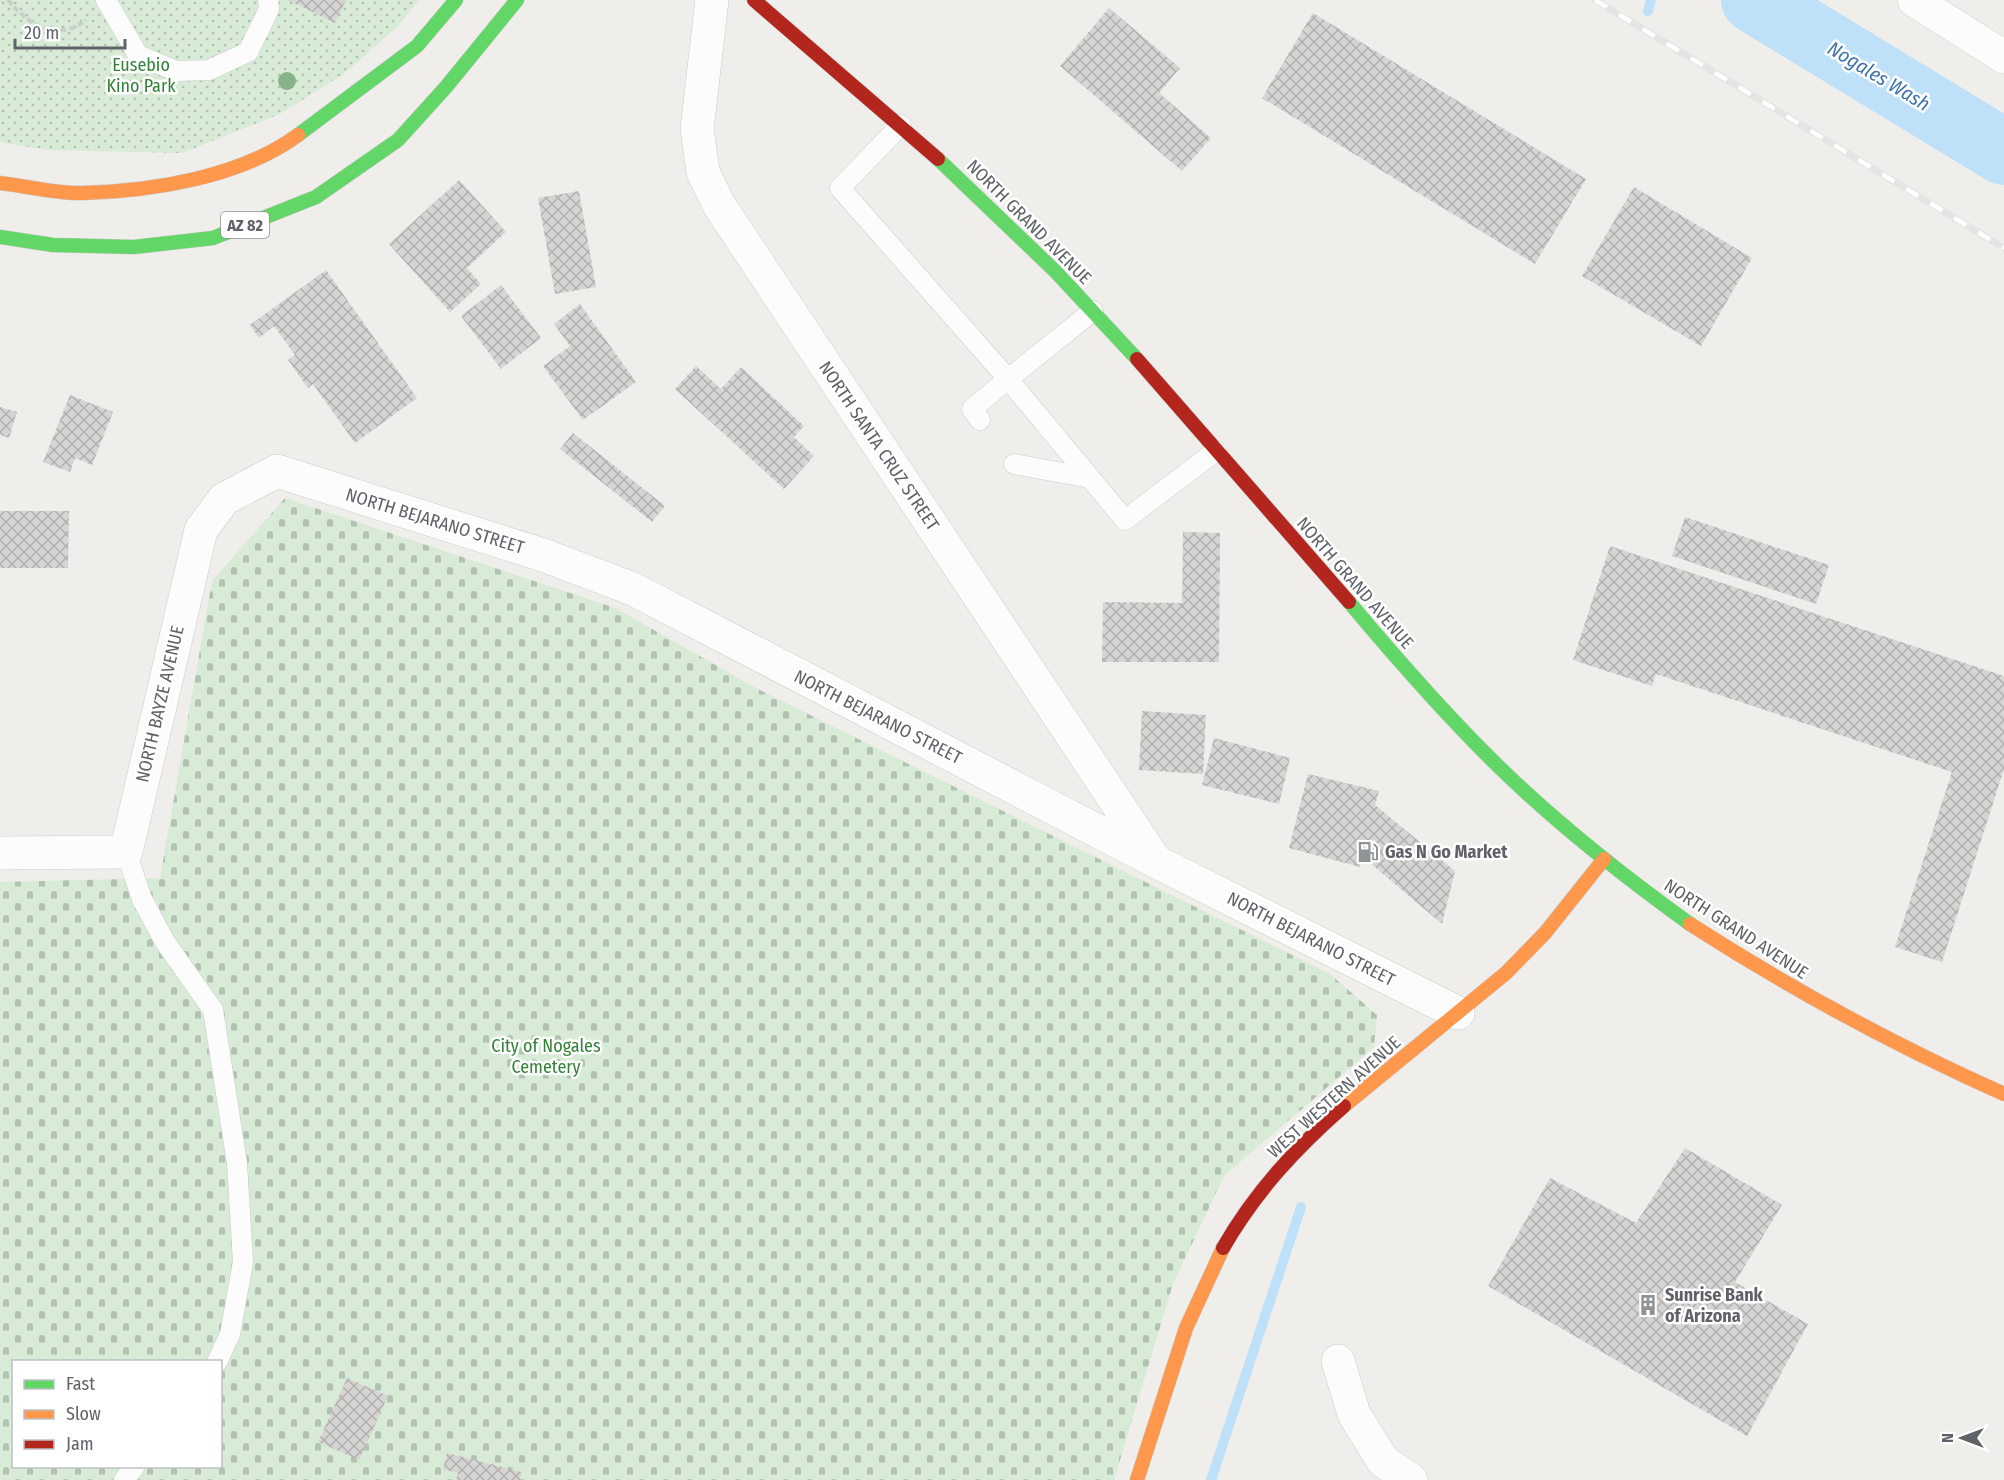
<svg xmlns="http://www.w3.org/2000/svg" width="2004" height="1480" font-family="'Fira Sans Condensed',sans-serif">
<style>
.cemetery{fill:url(#cemetery-stones);fill-rule:evenodd}
.park{fill:url(#park-dots)}
.lines{fill:none;stroke-linecap:round;stroke-linejoin:round}
.stream{stroke:#bfe0f9;stroke-width:10}
.river{stroke:#bfe0f9;stroke-width:66}
.building{fill:url(#building-cross-hatch)}
.lane-casing{stroke:#cbcccc;stroke-width:21}
.street-casing{stroke:#cbcccc;stroke-width:34}
.fast-casing{stroke:#cacacb;stroke-width:15}
.slow-casing{stroke:#cacacb;stroke-width:15}
.jam-casing{stroke:#cacacb;stroke-width:15}
.path{stroke:#cacfcc;stroke-width:4;stroke-dasharray:6 3;stroke-linecap:butt}
.lane{stroke:#fdfcfc;stroke-width:20}
.street{stroke:#fdfcfc;stroke-width:33}
.fast{stroke:#63d668;stroke-width:14}
.slow{stroke:#ff974d;stroke-width:14}
.jam{stroke:#b3261e;stroke-width:14}
.rail-casing{stroke:#e4e4e4;stroke-width:7}
.rail{stroke:#fff;stroke-width:4.5;stroke-dasharray:14;stroke-linecap:butt}
.tree{fill:#88b388}
.labels{text-anchor:middle;dominant-baseline:central;stroke-width:5;stroke-linejoin:round;paint-order:stroke}
.shield{fill:#fff;stroke:#8f9295;stroke-width:1.5}
.shield-label{font-size:16px;font-weight:bold;fill:#5f6368}
.park-label{font-size:18px;fill:#348238;stroke:#fff}
.street-label{font-size:18px;fill:#5f6368;stroke:#fff}
.poi-label{font-size:18px;font-weight:bold;fill:#5f6368;stroke:#fff;text-anchor:start}
.water-label{font-size:20px;font-style:italic;fill:#4174aa;stroke:#fff}
</style>
<defs>
<pattern id="cemetery-stones" width="16" height="16" patternUnits="userSpaceOnUse" patternTransform="scale(1.5)"><rect width="16" height="16" fill="#d8ebd6"/><path d="M2 7V4a2 2 0 0 1 4 0v3zM10 15v-3a2 2 0 0 1 4 0v3z" fill="#b2c2b1"/></pattern>
<pattern id="park-dots" width="8" height="8" patternUnits="userSpaceOnUse" patternTransform="scale(1.5)"><rect width="8" height="8" fill="#d8ebd6"/><path d="M2 2h.1M6 6h.1" fill="none" stroke="#b2c2b1" stroke-width="1.8" stroke-linecap="round"/></pattern>
<pattern id="building-cross-hatch" width="8" height="8" patternUnits="userSpaceOnUse" patternTransform="scale(1.5)"><rect width="8" height="8" fill="#d6d5d3"/><path d="M0 0l8 8M0 8l8-8" fill="none" stroke="#b1b0af"/></pattern>
</defs>
<rect width="100%" height="100%" fill="#efeeea"/>
<!-- cemetery -->
<path class="cemetery" d="M285,498L615,608L756,688L1330,974L1377,1015L1374,1047L1224,1176L1173,1284L1114,1480H0V882L160,878L212,581ZM14,1362H220V1466H14Z"/>
<!-- park -->
<polygon class="park" points="0,0 419,0 398,26 345,73 280,114 182,153 47,150 0,142"/>
<g class="lines">
<!-- stream -->
<g class="stream">
<polyline points="1648,11 1651,0"/>
<polyline points="1211,1480 1301,1207"/>
</g>
<!-- river -->
<polyline class="river" points="1754,0 2004,152"/>
</g>
<!-- building -->
<g class="building">
<polygon points="288,0 346,0 335,23"/>
<polygon points="1109,8 1180,68 1159,93 1211,138 1182,171 1060,66"/>
<polygon points="1313,13 1586,179 1535,264 1262,98"/>
<polygon points="459,180 506,232 467,268 481,284 450,312 389,244"/>
<polygon points="1634,187 1752,258 1701,346 1582,276"/>
<polygon points="579,191 596,287 555,294 538,198"/>
<polygon points="326,270 417,398 355,443 313,384 308,388 288,360 295,355 274,326 259,338 250,325"/>
<polygon points="501,285 541,338 501,369 461,316"/>
<polygon points="580,304 636,382 583,420 543,366 570,346 554,324"/>
<polygon points="696,366 721,389 741,367 804,426 794,437 814,456 784,489 675,389"/>
<polygon points="70,395 113,412 92,465 75,458 70,472 43,462"/>
<polygon points="0,407 17,412 9,438 0,435"/>
<polygon points="573,433 665,506 652,522 560,449"/>
<polygon points="0,511 69,511 68,568 0,568"/>
<polygon points="1685,517 1829,565 1816,604 1672,556"/>
<polygon points="1183,532 1220,533 1219,662 1102,662 1103,602 1182,603"/>
<polygon points="1610,546 2004,676 2004,769 1942,962 1895,947 1952,772 1656,674 1652,686 1573,660"/>
<polygon points="1142,711 1206,715 1203,774 1139,770"/>
<polygon points="1214,738 1290,758 1279,804 1202,785"/>
<polygon points="1308,774 1379,791 1375,805 1455,871 1442,924 1362,856 1360,867 1289,848"/>
<polygon points="1685,1148 1782,1205 1735,1282 1808,1324 1747,1436 1488,1286 1550,1178 1636,1223"/>
<polygon points="347,1378 388,1396 359,1460 318,1442"/>
<polygon points="447,1453 522,1472 520,1480 456,1480 458,1473 443,1469"/>
</g>
<g class="lines">
<defs>
<g id="lane">
<polyline points="106,0 138,55 176,71 209,70 248,52 269,9 268,0"/>
<polyline points="901,125 840,188 1008,379 972,409 980,420"/>
<polyline points="1093,311 1008,379 1125,520 1216,451"/>
<polyline points="1014,464 1090,478"/>
<polyline points="126,852 142,899 165,942 213,1010 237,1163 243,1262 230,1334 217,1362"/>
<polyline points="124,1480 135,1466"/>
</g>
<g id="street">
<polyline points="712,0 697,129 703,172 719,205 1154,859"/>
<polyline points="1914,0 2004,57"/>
<polyline points="0,853 126,852 201,530 224,499 277,471 543,555 633,589 1155,861 1458,1013"/>
<polyline points="1338,1361 1354,1414 1383,1461 1411,1480"/>
</g>
<g id="fast">
<polyline points="298,135 417,46 456,0"/>
<polyline points="938,159 1055,271 1137,359"/>
<polyline points="0,237 53,245 134,247 213,238 316,197 398,140 446,87 517,0"/>
<path d="M1349,602C1396,658 1444,713 1496,764C1556,823 1622,875 1690,924"/>
</g>
<g id="slow">
<path d="M0,183C27,186 56,194 83,193C153,191 241,177 298,135"/>
<path d="M1690,924C1791,989 1894,1045 2004,1094"/>
<polyline points="1344,1106 1506,973 1545,933 1604,859"/>
<polyline points="1137,1480 1186,1328 1223,1248"/>
</g>
<g id="jam">
<polyline points="754,0 938,159"/>
<polyline points="1137,359 1349,602"/>
<path d="M1223,1248C1255,1192 1296,1148 1344,1106"/>
</g>
</defs>
<!-- lane casing -->
<use href="#lane" class="lane-casing"/>
<!-- street casing -->
<use href="#street" class="street-casing"/>
<!-- fast casing -->
<use href="#fast" class="fast-casing"/>
<!-- slow casing -->
<use href="#slow" class="slow-casing"/>
<!-- jam casing -->
<use href="#jam" class="jam-casing"/>
<!-- path -->
<path class="path" d="M8,0C29,25 56,43 86,20"/>
<!-- lane -->
<use href="#lane" class="lane"/>
<!-- street -->
<use href="#street" class="street"/>
<!-- fast -->
<use href="#fast" class="fast"/>
<!-- slow -->
<use href="#slow" class="slow"/>
<!-- jam -->
<use href="#jam" class="jam"/>
<defs>
<polyline id="rail" points="1595,0 2004,248"/>
</defs>
<!-- rail casing -->
<use href="#rail" class="rail-casing"/>
<!-- rail -->
<use href="#rail" class="rail"/>
</g>
<!-- trees -->
<circle class="tree" cx="287" cy="81" r="9"/>
<!-- icons -->
<defs>
<symbol id="fuel-bare" viewBox="-9 -9 18 18"><path d="M-5.5-6h7V0h2V4h1.3V-2.5L3-4.5l.8-.8L6-3V5H2.5V1h-1V6h-7ZM-4.2-4.7v3.2H.2V-4.7Z" fill="#919496" stroke="#fff" stroke-width="2.5" paint-order="stroke"/></symbol>
<symbol id="building-bare" viewBox="-9 -9 18 18"><path d="M-4-6H4V6H1V3H-1V6H-4ZM-2.5-4.3h1.7v1.8h-1.7ZM.8-4.3h1.7v1.8H.8ZM-2.5-1h1.7V.8h-1.7ZM.8-1h1.7V.8H.8Z" fill="#919496" stroke="#fff" stroke-width="2.5" paint-order="stroke"/></symbol>
</defs>
<g fill-rule="evenodd">
<use href="#fuel-bare" x="1353" y="837" width="30" height="30"/>
<use href="#building-bare" x="1633" y="1290" width="30" height="30"/>
</g>
<g class="labels">
<!-- shield labels -->
<rect class="shield" x="221" y="212" width="48" height="26" rx="4.5"/>
<g class="shield-label">
<text x="245" y="225">AZ 82</text>
</g>
<!-- park labels -->
<g class="park-label">
<text x="141" y="65">Eusebio<tspan x="141" dy="21">Kino Park</tspan></text>
<text x="546" y="1046">City of Nogales<tspan x="546" dy="21">Cemetery</tspan></text>
</g>
<!-- street labels -->
<g class="street-label">
<text transform="translate(1029 222) rotate(45)">NORTH GRAND AVENUE</text>
<text transform="translate(879 446) rotate(56)">NORTH SANTA CRUZ STREET</text>
<text transform="translate(435 521) rotate(17)">NORTH BEJARANO STREET</text>
<text transform="translate(1355 583) rotate(49)">NORTH GRAND AVENUE</text>
<text transform="translate(160 704) rotate(-77)">NORTH BAYZE AVENUE</text>
<text transform="translate(878 717) rotate(27)">NORTH BEJARANO STREET</text>
<text transform="translate(1736 929) rotate(33)">NORTH GRAND AVENUE</text>
<text transform="translate(1311 939) rotate(27)">NORTH BEJARANO STREET</text>
<text transform="translate(1334 1097) rotate(-42)">WEST WESTERN AVENUE</text>
</g>
<!-- poi labels -->
<g class="poi-label">
<text x="1385" y="852">Gas N Go Market</text>
<text x="1665" y="1295">Sunrise Bank<tspan x="1665" dy="21">of Arizona</tspan></text>
</g>
<!-- water labels -->
<g class="water-label">
<text transform="translate(1879 76) rotate(31)">Nogales Wash</text>
</g>
</g>
<!-- legend -->
<rect x="12" y="1360" width="210" height="108" fill="#ffffff" stroke="#bfc1c3" stroke-width="1.5"/>
<rect x="24" y="1380" width="30" height="9" fill="#63d668" stroke="#bfc1c3" stroke-width="1.5"/>
<text x="66" y="1390" font-size="18" fill="#5f6368">Fast</text>
<rect x="24" y="1410" width="30" height="9" fill="#ff974d" stroke="#bfc1c3" stroke-width="1.5"/>
<text x="66" y="1420" font-size="18" fill="#5f6368">Slow</text>
<rect x="24" y="1440" width="30" height="9" fill="#b3261e" stroke="#bfc1c3" stroke-width="1.5"/>
<text x="66" y="1450" font-size="18" fill="#5f6368">Jam</text>
<!-- north arrow -->
<g transform="translate(1962 1438) rotate(270)" stroke="#ffffff" stroke-width="4.5" paint-order="stroke">
<path d="M0-4.5L10 22L0 15L-10 22Z" fill="#5f6368"/>
<text y="-9" font-size="16" font-weight="bold" text-anchor="middle" fill="#5f6368">N</text>
</g>
<!-- scale -->
<path d="M15 39v9h110v-9" fill="none" stroke="#5f6368" stroke-width="3"/>
<text x="24" y="39" font-size="18" fill="#5f6368" stroke="#ffffff" stroke-width="4.5" paint-order="stroke">20 m</text>
</svg>
